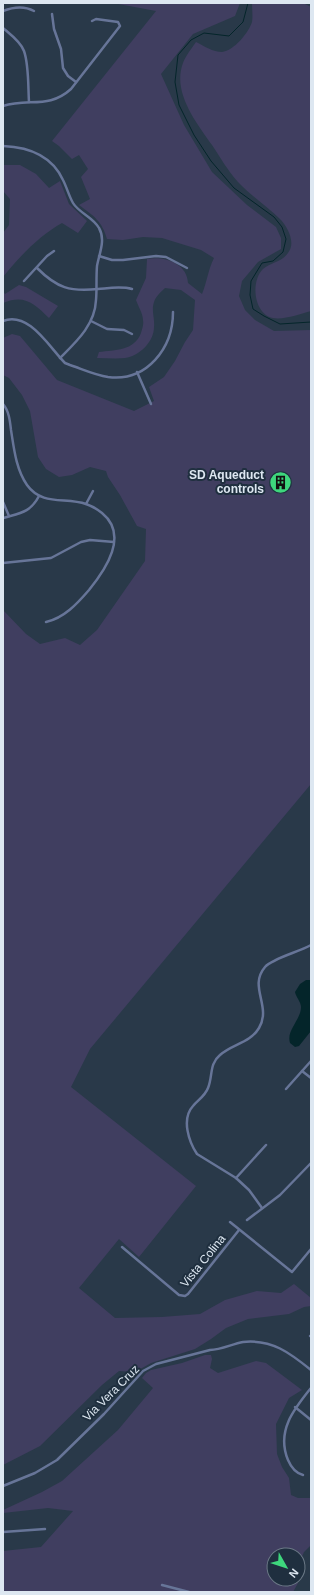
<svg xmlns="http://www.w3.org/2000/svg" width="314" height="1595" font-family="Helvetica,sans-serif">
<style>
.green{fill:#403e60}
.water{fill:#04252a}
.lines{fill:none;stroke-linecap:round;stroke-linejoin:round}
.stream{stroke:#04252a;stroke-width:1}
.street{stroke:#677598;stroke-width:2.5}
.labels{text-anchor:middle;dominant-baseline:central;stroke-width:4;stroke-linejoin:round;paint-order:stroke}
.poi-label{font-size:12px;font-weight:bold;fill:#dde7f1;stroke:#1f2f3f;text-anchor:end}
.street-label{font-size:12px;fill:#dde7f1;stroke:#1f2f3f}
</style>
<rect width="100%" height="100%" fill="#293949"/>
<!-- green -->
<g class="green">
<path d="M113,3H240L235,16L193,34L161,74L184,125L212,172L247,205L276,227L281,238V249L258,262L242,281L239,296L245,310L255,320L274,331L311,330V784L90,1049L71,1087L196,1186L139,1257L119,1239L79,1288L115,1318L162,1317L200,1314L225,1300L257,1291L281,1293L294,1284L311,1298V1306L304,1307L289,1314L248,1319L226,1328L211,1339L195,1349L151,1363L135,1372L119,1371L102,1385L40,1446L3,1465V610L26,634L40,644L65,638L80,645L97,630L145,561L146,529L137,526L120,495L108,477L106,471L90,467L72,475L59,477L46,469L38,457L30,411L22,395L9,378L3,375V338L12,334L20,336L57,380L134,411L154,401L149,387L164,377L175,361L185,342L193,330L195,300L181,290L165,288C161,292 156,296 154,302C151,311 155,318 154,327C154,342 139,356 125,358C116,359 106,358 97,358L99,352C115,350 134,351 141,333C142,329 144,325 143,320C143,314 138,306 136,300L146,278L147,259C164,256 187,263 188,283L202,294C207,282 208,270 214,258L201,250L162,238L143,237L123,240L107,239C102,221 94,216 79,205L90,199L81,177L88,169L79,155L72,159L59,146L52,141L156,11Z"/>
<path d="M252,3H303L311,7V311C300,314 284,320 273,318C254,314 250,282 263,269C270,263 282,262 288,253C296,243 288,228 281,220C268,207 251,196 238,182C228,171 220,157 212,145C196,122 172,92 183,63C186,55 192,48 196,42C204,46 213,52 222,52C234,51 249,32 252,22C253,16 252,9 252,3Z"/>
<path d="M3,165H20L36,174L49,188L60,181L69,204L87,221L78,233L62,223C39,236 20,256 3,277V233L9,225L10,199L3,191Z"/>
<path d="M19,285L26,287L58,306L49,318C34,303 24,294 3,303V291L5,294Z"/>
<polygon points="205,1355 211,1355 212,1359 210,1368 218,1373 256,1361 266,1363 302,1390 289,1398 276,1424 277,1454 282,1467 289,1478 291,1495 298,1498 311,1498 311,1545 304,1552 298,1566 298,1555 274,1555 274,1579 297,1579 298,1583 293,1592 3,1592 3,1551 41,1547 73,1511 48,1508 3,1513 3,1510 42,1492 62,1481 118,1430 153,1388 142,1378 146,1373 151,1370 182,1363"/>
</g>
<!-- water -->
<path class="water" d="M306,980H311V1031L299,1046L295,1047L290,1043C286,1030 301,1020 301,1007C301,1002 296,997 295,992L300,984Z"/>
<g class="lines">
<!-- stream -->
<polyline class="stream" points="248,3 243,22 229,36 204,33 191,40 178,55 175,82 179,105 194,135 211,161 234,188 274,217 282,227 286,239 283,252 273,261 262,263 251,281 250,295 253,309 264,316 280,324 311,322"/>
<!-- street -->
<g class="street">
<path d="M3,11C13,7 23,5 34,11"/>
<polyline points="52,14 54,29 61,49 63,68 68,76 76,82"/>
<path d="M3,28C10,34 21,42 24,51C29,65 28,87 29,102"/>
<path d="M3,106C29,98 49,109 71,89L120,26L118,22L96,19L92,21"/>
<path d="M3,146C28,147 52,156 63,180C67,188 69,196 73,203C79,213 93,217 99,228C106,240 99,254 97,266C96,278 97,289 96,300C95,325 76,342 60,358"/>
<polyline points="99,256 112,260 123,260 156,256 166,257 187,268"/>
<path d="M37,268C57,288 70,292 98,289C110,288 121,286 132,289"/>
<polyline points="24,281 47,256 54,251"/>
<path d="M3,321C29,311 49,347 65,363L70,365C82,369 95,375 108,377C147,382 173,348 173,312"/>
<polyline points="91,321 107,329 124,330 132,334"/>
<polyline points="137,372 151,404"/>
<path d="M3,404C9,411 10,421 11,430C14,449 16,469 27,485C42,506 65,497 86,504C92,506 97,509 102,513C129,535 106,569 89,590C77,604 64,618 46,622"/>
<polyline points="3,502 9,516"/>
<polyline points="86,504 93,491"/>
<path d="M3,518C20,513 30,513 39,496"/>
<polyline points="3,563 51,558 81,542 90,540 114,542"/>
<polyline points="302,1071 311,1078"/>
<polyline points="286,1089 311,1061"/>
<polyline points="236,1178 266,1145"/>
<path d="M262,1208L249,1190L236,1178L197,1154C189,1142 181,1119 193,1106C198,1100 205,1096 208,1088C213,1076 209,1064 220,1055C232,1044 250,1043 259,1028C272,1006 248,987 265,967C273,958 299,952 311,945"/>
<polyline points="247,1220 280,1195 311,1163"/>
<polyline points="230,1222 292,1272 311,1249"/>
<polyline points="122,1247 179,1295 185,1296 188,1294 239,1230"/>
<polyline points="310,1336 311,1336"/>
<polyline points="295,1407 311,1420"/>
<path d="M303,1475C295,1473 291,1467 288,1460C276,1431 294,1409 311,1388"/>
<path d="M3,1486L35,1473L57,1460L104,1414L143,1371L156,1364L210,1350C221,1350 232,1344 243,1342C272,1339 290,1353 311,1370"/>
<polyline points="3,1532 45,1529"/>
<polyline points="162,1585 189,1592"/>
</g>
</g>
<!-- icons -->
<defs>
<symbol id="building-disc" viewBox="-11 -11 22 22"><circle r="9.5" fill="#3ed77d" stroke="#1f2f3f"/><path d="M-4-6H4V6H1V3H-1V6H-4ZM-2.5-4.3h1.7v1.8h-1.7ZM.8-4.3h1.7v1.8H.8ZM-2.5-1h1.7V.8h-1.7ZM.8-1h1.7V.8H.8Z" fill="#111"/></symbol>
</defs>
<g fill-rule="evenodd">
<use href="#building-disc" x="268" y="470" width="25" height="25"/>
</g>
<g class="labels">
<!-- poi labels -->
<g class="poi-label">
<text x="264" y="475">SD Aqueduct<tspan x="264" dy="14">controls</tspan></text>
</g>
<!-- street labels -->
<g class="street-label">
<text transform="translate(203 1261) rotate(-51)">Vista Colina</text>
<text transform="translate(111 1393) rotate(-45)">Via Vera Cruz</text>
</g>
</g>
<!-- border -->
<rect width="314" height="1595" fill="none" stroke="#dde7f1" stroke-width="8"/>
<!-- north arrow -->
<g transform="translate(286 1567) rotate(129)"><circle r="19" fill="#1f2f3f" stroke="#6b7986"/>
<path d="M0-3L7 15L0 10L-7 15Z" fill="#3ed77d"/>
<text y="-6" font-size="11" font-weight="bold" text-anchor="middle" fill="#dde7f1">N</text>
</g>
</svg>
